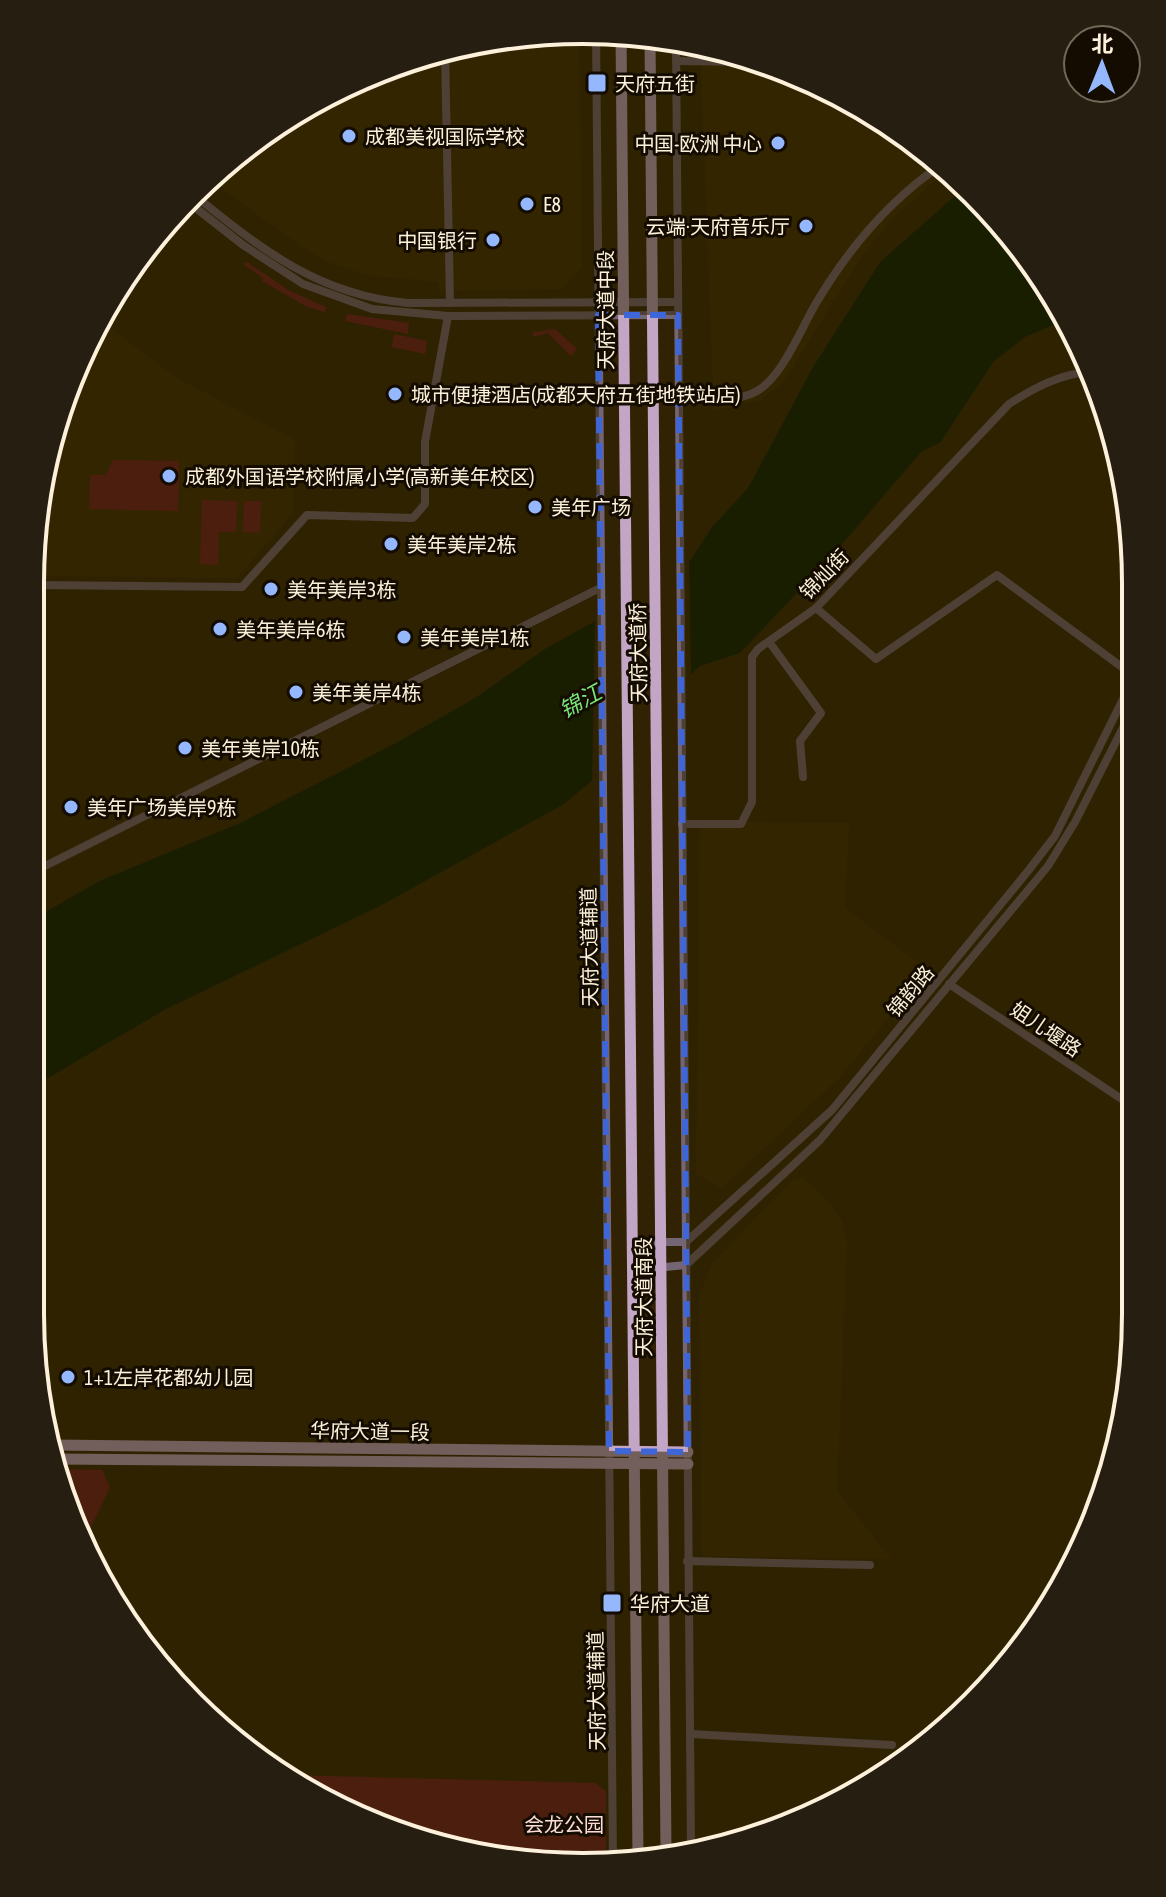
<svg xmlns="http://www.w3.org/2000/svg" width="1166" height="1897" font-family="'Asap Condensed','Noto Sans SC',sans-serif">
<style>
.built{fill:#3a2900}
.green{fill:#6f191b}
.water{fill:#001902}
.pier{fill:#302202}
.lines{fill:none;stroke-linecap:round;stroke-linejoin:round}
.minor{stroke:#746574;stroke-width:8}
.major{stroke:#c3a6c5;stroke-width:11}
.marked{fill:none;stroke:#3f66d8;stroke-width:6;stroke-dasharray:16 10;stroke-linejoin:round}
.poi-dot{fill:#95b7fd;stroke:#140c00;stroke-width:3}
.labels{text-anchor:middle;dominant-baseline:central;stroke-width:6;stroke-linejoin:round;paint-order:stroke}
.poi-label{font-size:20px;fill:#fdf1db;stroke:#140c00;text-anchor:start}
.street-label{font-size:20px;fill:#fdf1db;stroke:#140c00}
.park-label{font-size:20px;fill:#fadbd8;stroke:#140c00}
.water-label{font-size:22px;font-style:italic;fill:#79e77b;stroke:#140c00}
.rim{fill:none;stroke:#fdf1db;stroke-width:4}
</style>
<rect width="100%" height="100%" fill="#302202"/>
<!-- built -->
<g class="built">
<polygon points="579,32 582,267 561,289 439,291 438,282 368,275 328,262 299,245 208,178 306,104 405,60 510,35"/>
<polygon points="700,45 726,49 827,87 919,144 947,170 893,218 862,256 784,381 761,400 714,411"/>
<polygon points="101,321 175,377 295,440 293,513 237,578 34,576 35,511 72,372"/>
<polygon points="700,822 849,823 845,908 928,970 839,1078 722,1188 696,1174"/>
<polygon points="802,1177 827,1200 842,1221 847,1241 837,1491 891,1559 702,1556 699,1296 712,1264 793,1180"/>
</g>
<!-- green -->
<g class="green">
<polygon points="247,262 288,290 326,307 325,312 307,307 262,281 263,278 243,264"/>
<polygon points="347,314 409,323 408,334 345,321"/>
<polygon points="555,329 577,349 571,356 548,333 533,337 533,332"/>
<polygon points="394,334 427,341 425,354 392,347"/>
<polygon points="113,460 179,461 178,511 89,509 90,475 106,475"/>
<polygon points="202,500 237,501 236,532 219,532 218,565 200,564"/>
<polygon points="244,501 261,501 260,533 243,532"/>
<polygon points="56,1469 102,1470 110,1487 85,1540 59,1491"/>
<polygon points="133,1630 178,1682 272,1767 247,1753 144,1650"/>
<polygon points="288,1775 595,1783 606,1791 606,1863 583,1867 406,1838"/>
</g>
<!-- water -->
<polygon class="water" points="965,187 999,219 1068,319 1025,337 994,361 940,443 922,451 832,556 740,653 700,666 642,721 599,775 564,804 382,905 166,1009 31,1088 32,920 99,881 240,823 394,744 475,698 545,649 640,596 691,559 712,527 748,488 813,367 880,262"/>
<!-- pier -->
<polygon class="pier" points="689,555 691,679 645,723 619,759 592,786 595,620"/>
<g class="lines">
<!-- minor -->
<g class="minor">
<polyline points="596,32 613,1862"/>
<polyline points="676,41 691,1849"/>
<polyline points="445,50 450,303"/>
<polyline points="676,61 760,62"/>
<path d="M193,194C261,249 318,295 408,303L678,302"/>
<polyline points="187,201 243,245 303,284 372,309 448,316 678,315"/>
<path d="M678,396C703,398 734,404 757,391C782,377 801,329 815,305C848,249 888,201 941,165"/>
<polyline points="34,585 242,587 307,515 413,518 425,504 425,442 448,316"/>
<polyline points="816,608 876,659 997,575 1134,676"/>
<polyline points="770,643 821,713 800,741 803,777"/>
<path d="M682,824H741L752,802V657L758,649L816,608L1009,404C1034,388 1061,373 1092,372"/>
<polyline points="33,872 600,588"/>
<polyline points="949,984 1132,1106"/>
<polyline points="634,1242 686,1242 832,1110 1028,871 1055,836 1134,677"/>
<polyline points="634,1270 686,1265 820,1140 1048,866 1075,822 1134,706"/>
<polyline points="687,1561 870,1565"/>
<polyline points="690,1734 892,1745"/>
</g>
<!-- major -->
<g class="major">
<polyline points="621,32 638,1858"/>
<polyline points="650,36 666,1853"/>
<polyline points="52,1445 688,1452"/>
<polyline points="54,1459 688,1464"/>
</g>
</g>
<!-- marked area -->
<path d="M0 0H1166V1897H0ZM598,315H678L688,1452L609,1451Z" fill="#302202" fill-opacity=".55" fill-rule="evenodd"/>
<path class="marked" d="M598,315H678L688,1452L609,1451Z"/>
<!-- markers -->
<g class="poi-dot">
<rect x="587" y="73" width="20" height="20" rx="4"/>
<circle cx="349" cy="136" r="8"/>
<circle cx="778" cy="143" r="8"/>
<circle cx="527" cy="204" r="8"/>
<circle cx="806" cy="226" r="8"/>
<circle cx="493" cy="240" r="8"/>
<circle cx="395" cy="394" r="8"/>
<circle cx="169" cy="476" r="8"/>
<circle cx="535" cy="507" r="8"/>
<circle cx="391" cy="544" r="8"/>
<circle cx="271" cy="589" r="8"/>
<circle cx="220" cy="629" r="8"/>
<circle cx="404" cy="637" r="8"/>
<circle cx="296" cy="692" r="8"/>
<circle cx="185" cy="748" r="8"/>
<circle cx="71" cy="807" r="8"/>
<circle cx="68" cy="1377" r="8"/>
<rect x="602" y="1593" width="20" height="20" rx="4"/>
</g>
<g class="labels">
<!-- poi labels -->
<g class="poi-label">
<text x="615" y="83">天府五街</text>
<text x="365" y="136">成都美视国际学校</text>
<text x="762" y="143" text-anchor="end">中国-欧洲 中心</text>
<text x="543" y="204">E8</text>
<text x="790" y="226" text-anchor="end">云端·天府音乐厅</text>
<text x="477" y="240" text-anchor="end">中国银行</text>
<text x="411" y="394">城市便捷酒店(成都天府五街地铁站店)</text>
<text x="185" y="476">成都外国语学校附属小学(高新美年校区)</text>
<text x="551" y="507">美年广场</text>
<text x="407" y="544">美年美岸2栋</text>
<text x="287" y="589">美年美岸3栋</text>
<text x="236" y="629">美年美岸6栋</text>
<text x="420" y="637">美年美岸1栋</text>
<text x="312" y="692">美年美岸4栋</text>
<text x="201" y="748">美年美岸10栋</text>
<text x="87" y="807">美年广场美岸9栋</text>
<text x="84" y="1377">1+1左岸花都幼儿园</text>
<text x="630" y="1603">华府大道</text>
</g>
<!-- street labels -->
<g class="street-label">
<text transform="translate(605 310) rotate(-90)">天府大道中段</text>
<text transform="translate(824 574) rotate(-46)">锦灿街</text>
<text transform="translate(638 653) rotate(-91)">天府大道桥</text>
<text transform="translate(589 947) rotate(-91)">天府大道辅道</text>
<text transform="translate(910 991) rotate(-50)">锦韵路</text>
<text transform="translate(1046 1029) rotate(34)">姐儿堰路</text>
<text transform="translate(643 1297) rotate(-90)">天府大道南段</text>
<text transform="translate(370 1431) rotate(1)">华府大道一段</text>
<text transform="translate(596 1691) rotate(-91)">天府大道辅道</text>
</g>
<!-- park labels -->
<g class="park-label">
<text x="564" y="1824">会龙公园</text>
</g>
<!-- water labels -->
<g class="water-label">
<text transform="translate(580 701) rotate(-29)">锦江</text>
</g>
</g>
<!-- crop -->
<path d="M0 0H1166V1897H0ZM583 44H583A539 539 0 0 1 1122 583V1314A539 539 0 0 1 583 1853H583A539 539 0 0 1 44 1314V583A539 539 0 0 1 583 44Z" fill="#271e12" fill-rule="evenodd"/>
<path class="rim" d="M583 44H583A539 539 0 0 1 1122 583V1314A539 539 0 0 1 583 1853H583A539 539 0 0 1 44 1314V583A539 539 0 0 1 583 44Z"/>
<!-- north arrow -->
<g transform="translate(1102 64) rotate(1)"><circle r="38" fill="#140c00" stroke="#716858" stroke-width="2"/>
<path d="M0-6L14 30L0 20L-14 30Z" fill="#95b7fd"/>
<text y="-12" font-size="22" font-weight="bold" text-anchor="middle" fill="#fdf1db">北</text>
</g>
</svg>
